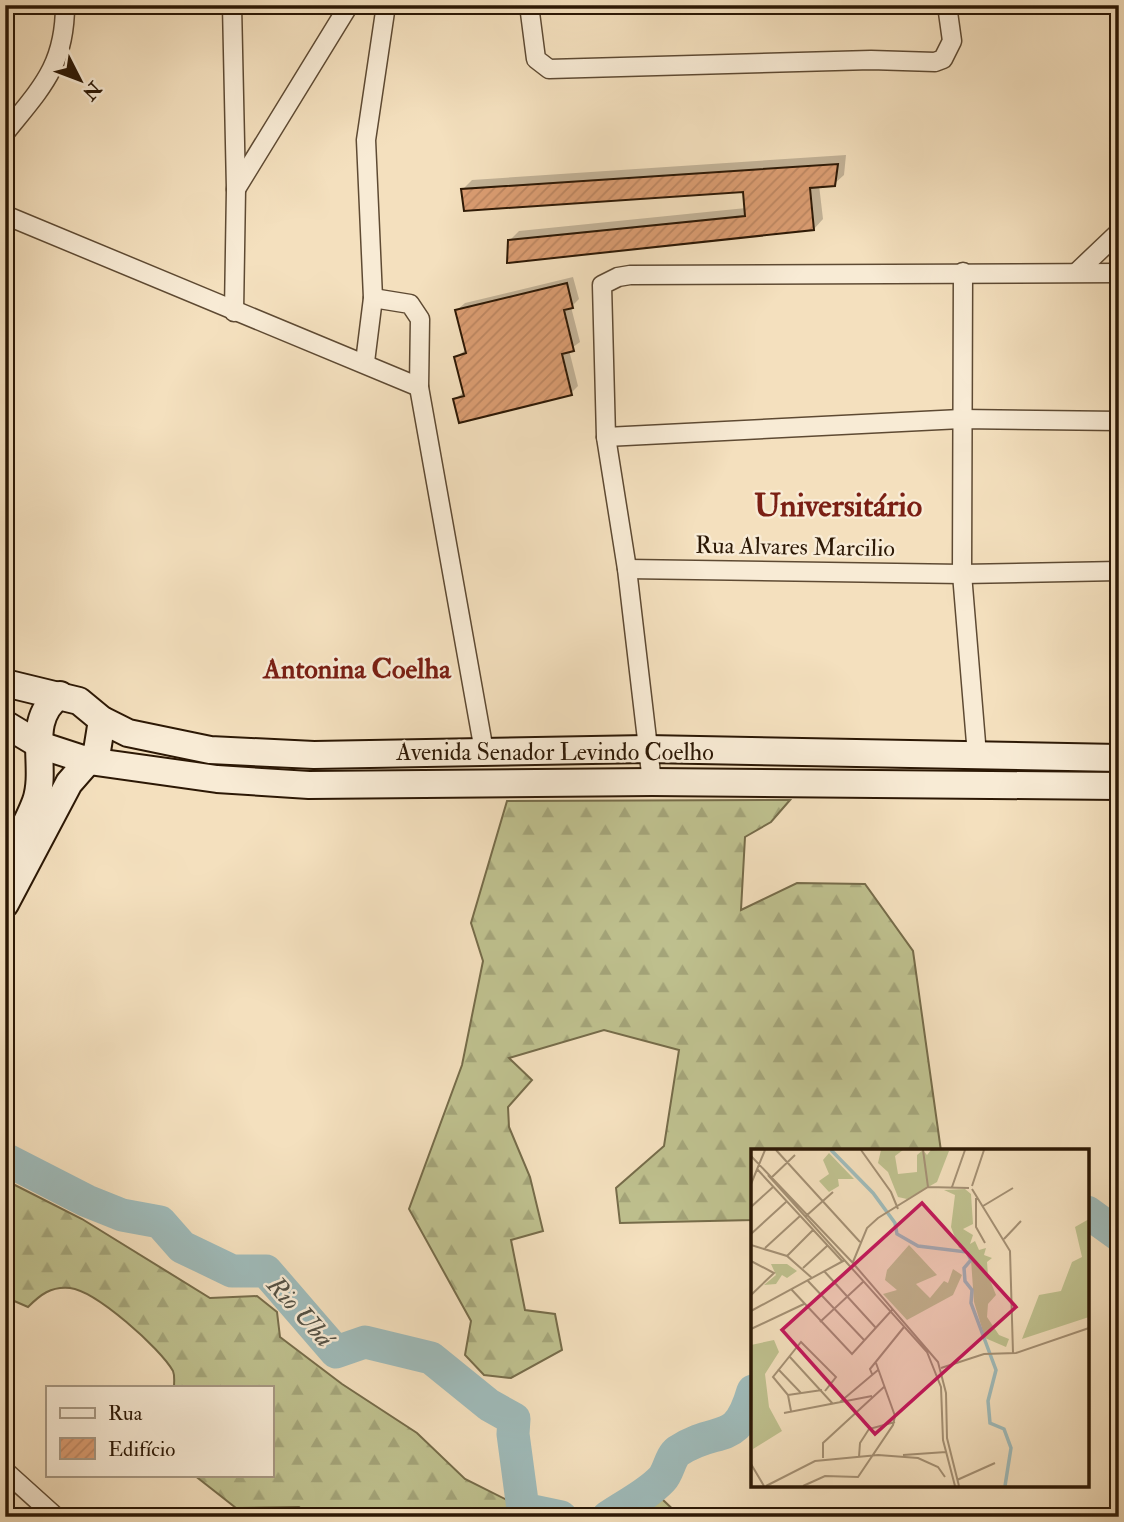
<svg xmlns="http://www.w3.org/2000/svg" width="1124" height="1522" font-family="'IM FELL Double Pica',serif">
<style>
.forest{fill:url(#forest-firs);stroke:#766c4a;stroke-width:2}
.shadow{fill:#0003}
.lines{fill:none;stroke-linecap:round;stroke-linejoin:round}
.river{stroke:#9fbbba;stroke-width:33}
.building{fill:url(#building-hatch);stroke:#2c1805;stroke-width:2}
.street-casing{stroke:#5e4a33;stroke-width:21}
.secondary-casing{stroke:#2c1805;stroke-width:30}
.street{stroke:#f8ebd5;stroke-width:18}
.secondary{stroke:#f8ebd5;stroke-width:26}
.labels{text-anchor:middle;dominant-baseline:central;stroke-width:5;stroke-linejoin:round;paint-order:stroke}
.street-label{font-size:24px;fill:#2c1805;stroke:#f8ebd5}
.water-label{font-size:26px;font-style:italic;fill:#545144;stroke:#f8ebd5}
.quarter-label{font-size:28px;font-weight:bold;fill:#7a1f14;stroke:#f8ebd5}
.district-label{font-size:32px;font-weight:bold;fill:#7a1f14;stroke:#f8ebd5}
.inset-river{fill:none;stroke:#9fbbba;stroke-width:3.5}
.inset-road{fill:none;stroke:#a49074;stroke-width:2}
.view{fill:#c2185b;fill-opacity:0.15;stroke:#c2185b;stroke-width:3.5}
.inset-edge{fill:none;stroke:#2c1805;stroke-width:3.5}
</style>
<defs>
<pattern id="forest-firs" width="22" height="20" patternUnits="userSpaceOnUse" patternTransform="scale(1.75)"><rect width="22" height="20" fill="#bfc18f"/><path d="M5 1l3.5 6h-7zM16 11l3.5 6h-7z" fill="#a4a57a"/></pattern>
<pattern id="building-hatch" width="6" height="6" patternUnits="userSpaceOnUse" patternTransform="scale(1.75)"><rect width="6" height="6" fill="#db9d72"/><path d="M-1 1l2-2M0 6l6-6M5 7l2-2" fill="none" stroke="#bc8661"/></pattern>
</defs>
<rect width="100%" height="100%" fill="#f4e0be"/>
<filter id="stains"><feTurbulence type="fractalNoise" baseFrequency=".00286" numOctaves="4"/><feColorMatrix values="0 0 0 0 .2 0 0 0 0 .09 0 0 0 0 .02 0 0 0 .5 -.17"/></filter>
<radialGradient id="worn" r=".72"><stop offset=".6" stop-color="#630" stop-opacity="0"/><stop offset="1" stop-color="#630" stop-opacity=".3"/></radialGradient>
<!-- forest -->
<g class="forest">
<polygon points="790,800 771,822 745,837 741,910 797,883 865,884 913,951 941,1151 753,1151 753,1220 620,1223 616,1188 664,1146 679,1050 604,1030 509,1058 532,1080 508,1107 509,1127 530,1177 543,1231 511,1240 525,1310 555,1314 562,1350 511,1378 484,1375 465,1355 471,1321 409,1209 462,1065 483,961 471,923 507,801"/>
<path d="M5,1180L82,1219L210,1298L257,1296L277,1312L280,1337L342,1384L417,1433L465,1479L541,1517H311L299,1507L236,1508L194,1475H271V1387H174C174,1382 175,1376 173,1371C160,1348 96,1291 70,1288C51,1286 40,1295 28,1307L5,1297Z"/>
<polygon points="662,1499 681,1517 634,1517"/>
</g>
<!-- shadow -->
<g class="shadow">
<polygon points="846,155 844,175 834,184 819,185 823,219 814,229 509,241 519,231 746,208 745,190 462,190 472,180"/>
<polygon points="573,277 579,299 571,307 580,342 569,350 578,386 571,393 455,399 465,391 456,357 467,349 457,310 465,303"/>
</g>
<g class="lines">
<!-- river -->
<g class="river">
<polyline points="5,1159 87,1201 122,1215 160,1222 182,1247 232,1271 266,1271 336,1352 365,1342 431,1358 489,1405 514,1419 513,1434 523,1509 561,1517"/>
<polyline points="1087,1212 1119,1235"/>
<path d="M608,1517C625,1505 647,1495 662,1479C669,1471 670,1457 678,1451C719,1424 736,1449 753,1391"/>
</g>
</g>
<!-- building -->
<g class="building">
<polygon points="838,164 835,186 810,188 814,230 507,263 508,240 745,216 743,192 464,211 461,189"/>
<polygon points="567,283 573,308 564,310 574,351 562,354 572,395 459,423 453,399 464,396 454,357 466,353 455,310"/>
</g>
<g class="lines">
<defs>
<g id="street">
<polyline points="232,5 236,189 234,312"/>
<polyline points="529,5 536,59 549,69 871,60 935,62 943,59 952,41 947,5"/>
<path d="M5,133C41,88 65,66 65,5"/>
<polyline points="236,189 349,5"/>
<polyline points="5,215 419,387"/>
<polyline points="963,272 962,574 977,755"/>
<polyline points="1077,272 1119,232"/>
<polyline points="373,298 410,304 420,319 419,387 484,751"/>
<polyline points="365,362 373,298 366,140 386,5"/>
<polyline points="606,437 961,419 1119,421"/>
<polyline points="627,569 962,574 1119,571"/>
<polyline points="652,782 627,569 606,437 602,285 618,277 630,275 1119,273"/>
<polyline points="5,1471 56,1517"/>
</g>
<g id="secondary">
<polyline points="5,683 79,701 102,720 128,733 210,750 314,755 647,749 1119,758"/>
<polyline points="5,724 40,745 89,761 217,779 309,785 652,782 1119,786"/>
<path d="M5,865C15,844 28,823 36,801C48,765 24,720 60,695"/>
<polyline points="5,904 69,783 97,751 102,720"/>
</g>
</defs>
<!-- street casing -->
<use href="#street" class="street-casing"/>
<!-- secondary casing -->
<use href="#secondary" class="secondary-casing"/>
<!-- street -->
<use href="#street" class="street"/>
<!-- secondary -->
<use href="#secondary" class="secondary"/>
</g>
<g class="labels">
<!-- street labels -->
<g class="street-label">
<text transform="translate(795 547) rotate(1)">Rua Alvares Marcilio</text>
<text x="555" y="752">Avenida Senador Levindo Coelho</text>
</g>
<!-- water labels -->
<g class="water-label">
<text transform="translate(300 1312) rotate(48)">Rio Ubá</text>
</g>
<!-- quarter labels -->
<g class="quarter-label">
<text x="357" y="669">Antonina Coelha</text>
</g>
<!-- district labels -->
<g class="district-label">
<text x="838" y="506">Universitário</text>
</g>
</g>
<!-- overview -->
<g transform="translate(751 1149)">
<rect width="338" height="338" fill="#f4e0be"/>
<path d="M130,1H152L144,7L147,25L166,23V6L172,1L176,6L180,1L198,2L186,33L156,50L147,48L137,23L127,14ZM78,4L103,30H87L88,37L78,43L68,32L78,25L72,11ZM214,40L220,45L222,75L212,80L222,86L219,95L224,92L228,101L235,99L233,106L241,109L236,113L237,126L245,146L237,155L236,168L248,186L258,190L255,198L234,189L223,153L220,111L217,101L208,99L200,78L204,46L193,41ZM338,70V168L271,190L288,146L310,142L321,113L331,108L324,78ZM158,96L186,126L165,135L179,149L193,132L197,134L202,120L211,126L202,146L156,171L132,145L146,141L134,131L136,121ZM20,115H36L46,122L36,129L31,126L25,135L13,136L25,126ZM23,191L28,203L14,225L18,258L31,282L2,300L0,196Z" fill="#bfc18f"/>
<path class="inset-river" d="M80,1L122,44L144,74L146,85L167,97L216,103L220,111L213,119L214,132L221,141L220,154L245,221L237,252L239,274L253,280L260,299L254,337"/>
<path class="inset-road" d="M25,1L109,93M110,1L140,43L147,60M172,1L177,38M0,7L101,113L187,213L195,244L196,289L208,337M6,20L91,112M17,26L176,203L190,238L192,291L204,337M20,29L44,6M0,35L14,1M221,37L233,1M201,38L214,1M221,40L259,102L262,204M225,49V78L234,94M232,57L262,39M0,58L22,38M55,67L82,43M0,85L35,53M253,90L270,72M0,96L36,107L61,129M14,99L49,67M36,107L62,81M0,112L23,124L0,146M102,113L116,79L127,69L177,38L218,39M52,119L76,97M73,122L125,179M57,132L114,192M40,140L101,205L141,161M0,162L94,111M69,173L113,132M0,180L53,155M38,207L82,255M190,219L233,205L265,204L338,179M27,220L50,244M121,225L119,220L153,178M37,246L71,241M89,253L127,221M40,262L37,246L22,228L50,193L85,228L74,242M33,264L121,247M152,306L195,303M108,308L109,294L118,280L144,273M72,309V294L134,237M0,315L13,337M206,331L244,314M15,337L64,312L127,306L167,309L187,318L194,328M52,337L74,327L107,328L142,276L144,267L125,214"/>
<path class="view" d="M171,54L265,158L124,285L31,181Z"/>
<rect width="338" height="338" class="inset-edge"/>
</g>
<!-- margin -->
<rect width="1124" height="1522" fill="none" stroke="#f4e0be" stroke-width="28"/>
<rect x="7" y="7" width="1110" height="1508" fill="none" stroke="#2c1805" stroke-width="3.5"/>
<rect x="14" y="14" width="1096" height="1494" fill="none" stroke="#2c1805" stroke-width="2"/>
<!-- legend -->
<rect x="46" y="1386" width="228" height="91" fill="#f8ebd5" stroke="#a69782" stroke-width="2"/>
<rect x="60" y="1408" width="35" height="10" fill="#f8ebd5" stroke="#a69782" stroke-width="2"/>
<text x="108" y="1420" font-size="21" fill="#2c1805">Rua</text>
<rect x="60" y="1438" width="35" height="21" fill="url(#building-hatch)" stroke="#a69782" stroke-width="2"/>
<text x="108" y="1456" font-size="21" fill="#2c1805">Edifício</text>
<!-- north arrow -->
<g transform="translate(80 80) rotate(132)" stroke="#f8ebd5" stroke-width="5" paint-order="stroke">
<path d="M0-5L12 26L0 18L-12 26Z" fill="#2c1805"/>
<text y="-10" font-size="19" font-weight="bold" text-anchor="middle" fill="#2c1805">N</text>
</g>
<rect width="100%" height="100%" filter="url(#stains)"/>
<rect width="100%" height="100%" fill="url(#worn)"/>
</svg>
